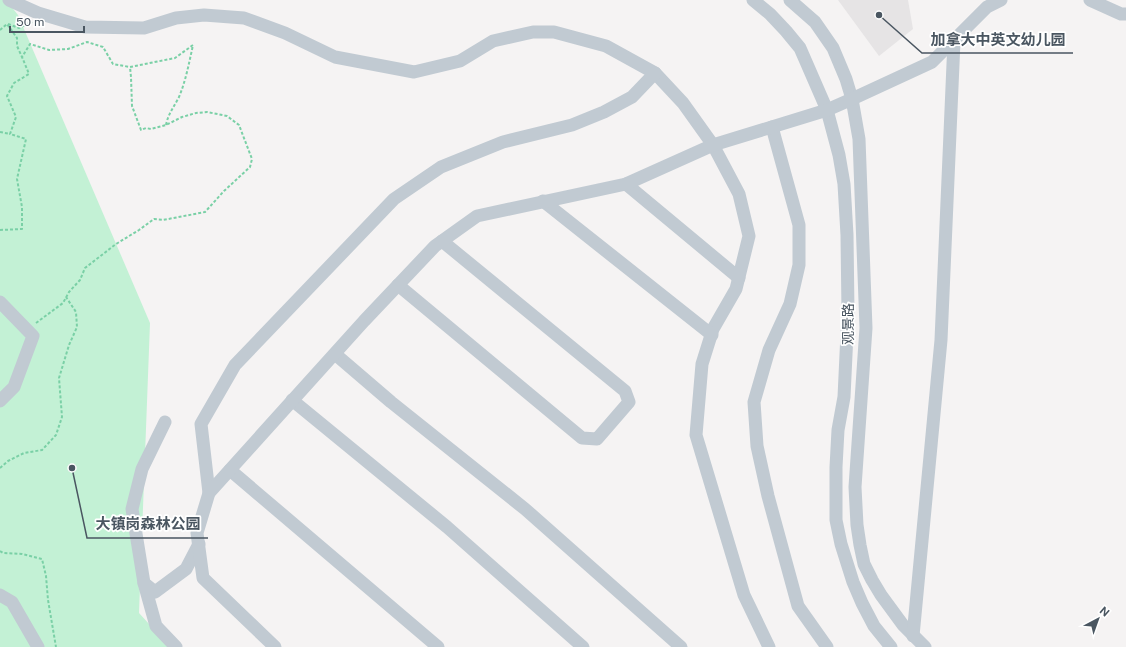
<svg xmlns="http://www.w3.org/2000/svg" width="1126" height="647" font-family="'Public Sans','Noto Sans SC',sans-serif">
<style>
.education{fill:#e6e4e5}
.green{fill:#c3f1d5}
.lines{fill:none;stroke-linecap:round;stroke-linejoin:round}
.path{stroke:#7ad0a6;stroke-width:2;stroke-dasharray:3 2;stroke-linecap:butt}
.minor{stroke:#c1cad2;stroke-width:13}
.labels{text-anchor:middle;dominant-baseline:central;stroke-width:3.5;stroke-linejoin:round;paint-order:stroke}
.street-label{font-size:14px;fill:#4a5661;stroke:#fff}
.leader{fill:none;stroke:#4a5661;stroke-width:1.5}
.callout-dot{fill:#4a5661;stroke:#fff;stroke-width:1.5}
.callout-label{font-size:15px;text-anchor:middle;font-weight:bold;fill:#4a5661;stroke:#fff;stroke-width:3.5;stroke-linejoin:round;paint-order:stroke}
</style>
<rect width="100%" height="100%" fill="#f5f3f3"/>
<!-- education -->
<polygon class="education" points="838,0 908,0 913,29 879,56"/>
<!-- green -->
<polygon class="green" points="0,0 6,0 18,15 150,323 139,613 170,647 0,647"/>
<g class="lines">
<!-- path -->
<g class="path">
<polyline points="8,24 19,28 32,22"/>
<polyline points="0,30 7,24 17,38 17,46 22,57"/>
<polyline points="0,132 10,134"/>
<path d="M0,230L22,229V207L17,179L26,139L10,134L16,117L7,96L14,83L29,74L22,57L30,44L49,50L68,49L87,42L103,47L113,64L130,67L175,58L193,45C189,63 186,80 179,97C174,107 168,114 166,125"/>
<polyline points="36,323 63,303 69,292 80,280 85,268 116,244 139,230 154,219 163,220 205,212 224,191 250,167 252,159 239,125 227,116 207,112 196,113 182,117 166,125 151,129 146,128 141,130 132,106 131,77 130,67"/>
<polyline points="0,468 8,461 24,453 42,450 56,435 62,417 59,378 69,345 77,327 76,312 66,297"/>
<polyline points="0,551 3,553 22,554 42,559 46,576 48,600 56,647"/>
</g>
<!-- minor -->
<g class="minor">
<polyline points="9,0 38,13 85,27 144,28 176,18 204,15 244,18 285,33 335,57 414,72 460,61 493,41 533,32 554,32 606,46 655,73 683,103 713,145 739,194 749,236 736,289 713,329 702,364 696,435 744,595 769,647"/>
<polyline points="753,0 770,14 786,31 800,48 827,110 839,155 844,184 847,235 848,312 844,397 838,430 836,467 836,520 841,544 853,582 862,603 874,626 891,647"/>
<polyline points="790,0 815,22 833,48 846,79 852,99 859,139 866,328 855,487 857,525 860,545 864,564 872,580 881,595 903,625 925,647"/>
<polyline points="1090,0 1121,14 1126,14"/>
<polyline points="772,127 799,225 799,265 790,304 769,350 754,402 757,446 768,496 798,606 827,647"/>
<polyline points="626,184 739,278"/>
<polyline points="543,201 712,335"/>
<polyline points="398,285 582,438 597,439 629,402 625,391 442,241"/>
<polyline points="0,302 33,336 14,387 0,401"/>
<polyline points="335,354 391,402 525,509 681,647"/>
<polyline points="292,400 447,527 583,647"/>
<polyline points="165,422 142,469 132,509 144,583 155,592 186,569 199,544"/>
<polyline points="230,470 438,647"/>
<polyline points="209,493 201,424 235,365 394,199 441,167 503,142 572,125 604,112 632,97 655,73"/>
<polyline points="144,583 156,626 176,647"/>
<polyline points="0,595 12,602 38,647"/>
<polyline points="913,636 941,340 954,41"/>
<polyline points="275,647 203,578 197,533 209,493 364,321 435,246 477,216 626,184 713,145 827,110 852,99 932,62 987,7 1001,0"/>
</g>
</g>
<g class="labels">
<!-- street labels -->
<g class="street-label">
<text transform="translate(848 324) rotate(-90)">观景路</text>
</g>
</g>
<!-- callouts -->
<path class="leader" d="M879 15L922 53H1073M72 468L87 538H208"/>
<g class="callout-dot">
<circle cx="879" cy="15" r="4"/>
<circle cx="72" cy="468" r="4"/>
</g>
<g class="callout-label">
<text x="998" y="45">加拿大中英文幼儿园</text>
<text x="148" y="529">大镇岗森林公园</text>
</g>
<!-- north arrow -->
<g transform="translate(1098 619) rotate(41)" stroke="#ffffff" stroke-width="3" paint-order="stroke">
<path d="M0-3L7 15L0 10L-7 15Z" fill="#4a5661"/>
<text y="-6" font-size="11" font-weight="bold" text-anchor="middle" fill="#4a5661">N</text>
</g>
<!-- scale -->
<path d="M10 26v6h74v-6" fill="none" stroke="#4a5661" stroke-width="2"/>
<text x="16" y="26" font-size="12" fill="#4a5661" stroke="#ffffff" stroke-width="3" paint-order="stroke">50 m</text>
</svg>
